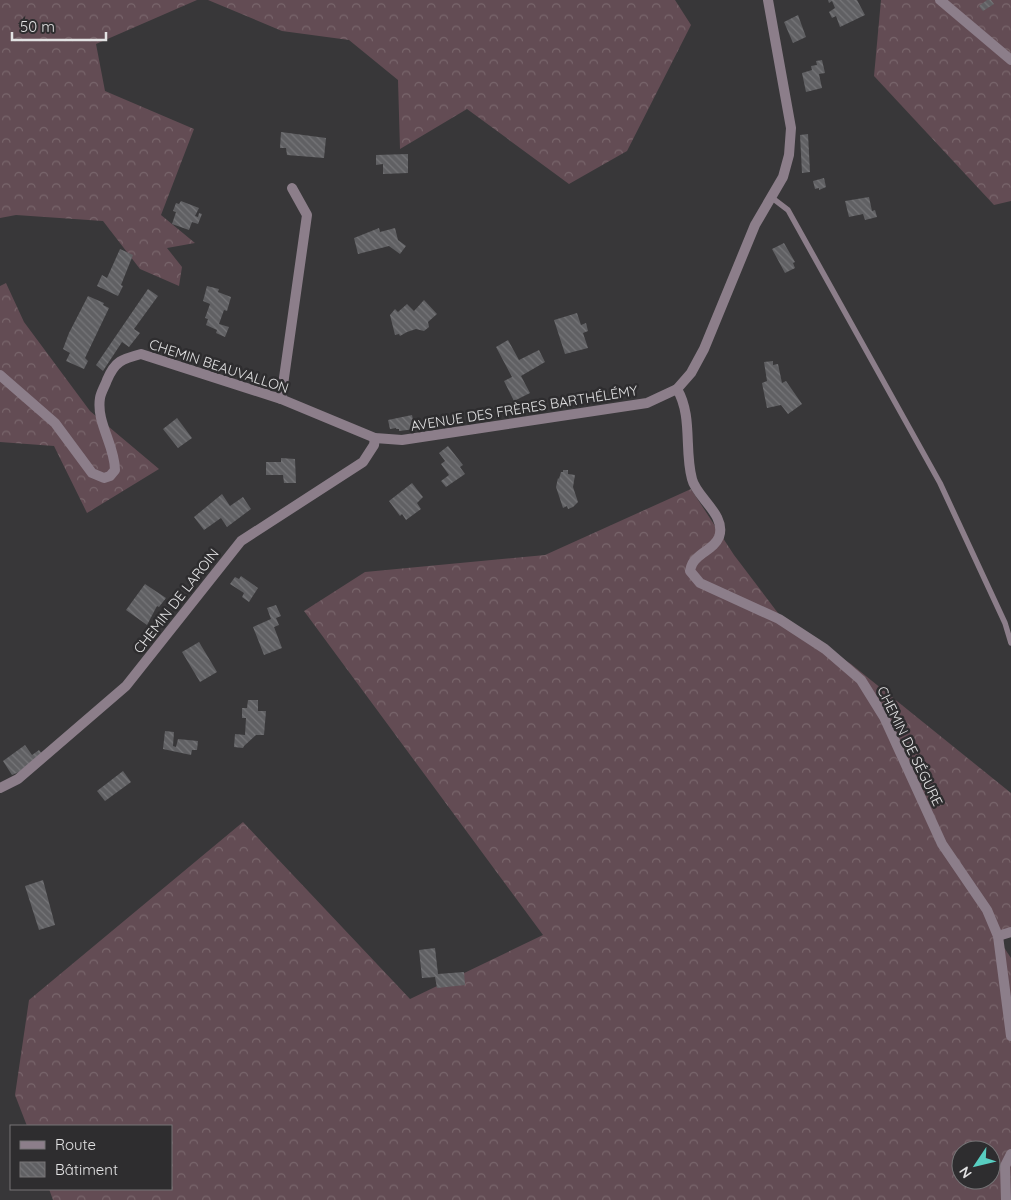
<svg xmlns="http://www.w3.org/2000/svg" width="1011" height="1200" font-family="Quicksand,sans-serif">
<style>
.forest{fill:url(#forest-crowns);fill-rule:evenodd}
.building{fill:url(#building-back-hatch)}
.lines{fill:none;stroke-linecap:round;stroke-linejoin:round}
.service{stroke:#8c7e8a;stroke-width:5.5}
.minor{stroke:#8c7e8a;stroke-width:10}
.tertiary{stroke:#8c7e8a;stroke-width:10}
.labels{text-anchor:middle;dominant-baseline:central;stroke-width:5;stroke-linejoin:round;paint-order:stroke}
.street-label{font-size:14px;fill:#e2e2e3;stroke:#2e2d2f}
</style>
<defs>
<pattern id="forest-crowns" width="20" height="18" patternUnits="userSpaceOnUse" patternTransform="scale(1.25)"><rect width="20" height="18" fill="#634c54"/><path d="M2 6a3 3 0 1 1 6 0M12 15a3 3 0 1 1 6 0" fill="none" stroke="#79666c"/></pattern>
<pattern id="building-back-hatch" width="6" height="6" patternUnits="userSpaceOnUse" patternTransform="scale(1.25)"><rect width="6" height="6" fill="#606063"/><path d="M-1 5l2 2M0 0l6 6M5-1l2 2" fill="none" stroke="#767679"/></pattern>
</defs>
<rect width="100%" height="100%" fill="#383739"/>
<!-- forest -->
<g class="forest">
<polygon points="0,0 197,0 96,44 105,91 194,129 161,215 195,243 167,248 182,267 179,286 140,269 103,221 16,215 0,218"/>
<polygon points="208,0 675,0 691,25 627,151 569,184 467,109 400,149 398,80 349,40 282,31"/>
<polygon points="881,0 1011,0 1011,201 994,205 874,76"/>
<polygon points="6,283 24,322 90,411 159,469 87,513 54,446 0,442 0,286"/>
<path d="M691,489L734,555L784,621L851,664L1011,793V930L999,940L1011,958V1200H53L49,1189H171V1126H27L15,1095L29,1000L243,822L410,999L543,935L304,611L365,572L545,555ZM961,1150H991V1180H961Z"/>
</g>
<!-- building -->
<g class="building">
<polygon points="828,0 857,0 865,15 840,27 836,16 832,18 829,12 835,8 832,1 829,3"/>
<polygon points="987,0 991,0 994,4 983,11 979,6"/>
<polygon points="798,15 806,37 793,43 784,22"/>
<polygon points="822,60 825,73 819,74 822,88 806,92 802,73 812,70 811,66 817,65 816,61"/>
<polygon points="281,132 326,138 324,158 287,155 286,148 280,148"/>
<polygon points="808,134 810,172 802,173 800,135"/>
<polygon points="408,154 408,173 383,174 383,164 376,165 376,155"/>
<polygon points="824,178 826,187 819,190 819,188 815,189 813,181"/>
<polygon points="869,197 872,211 875,210 877,217 865,220 863,214 849,217 845,201"/>
<polygon points="181,201 199,208 195,216 198,217 199,213 202,214 198,224 192,222 189,230 172,224 176,212 173,211 176,203 179,204"/>
<polygon points="379,228 380,232 395,228 398,240 406,246 400,254 389,246 358,254 354,238"/>
<polygon points="784,243 795,262 793,263 795,268 785,273 772,249"/>
<polygon points="120,249 133,255 121,285 123,286 118,296 97,286 102,275 107,278"/>
<polygon points="207,286 219,289 218,292 231,297 227,311 224,310 219,324 229,327 225,337 216,333 217,330 206,325 208,319 205,318 210,304 203,301"/>
<polygon points="148,289 158,296 134,329 140,333 129,347 122,342 103,371 96,365"/>
<polygon points="88,296 104,303 103,305 109,308 85,358 88,361 84,369 66,361 70,353 63,349 69,333"/>
<polygon points="424,300 437,314 428,322 429,327 424,331 416,329 407,332 400,336 399,334 395,335 390,315 395,309 398,312 407,304 414,311"/>
<polygon points="577,313 581,325 586,323 588,331 583,333 588,348 565,354 554,320"/>
<polygon points="508,340 519,360 539,350 545,362 521,376 530,393 514,401 504,381 512,377 496,347"/>
<polygon points="773,361 773,365 778,364 782,383 786,381 802,404 788,414 781,405 767,408 762,383 767,381 764,362"/>
<polygon points="412,415 415,429 399,431 399,429 396,429 396,428 390,429 388,420"/>
<polygon points="177,418 192,438 178,448 163,429"/>
<polygon points="448,446 463,465 460,467 465,474 446,487 441,481 449,475 441,464 445,461 439,453"/>
<polygon points="281,458 295,459 296,483 284,483 283,475 266,475 266,462 281,462"/>
<polygon points="563,470 568,470 568,474 575,475 573,487 578,502 573,507 568,509 567,506 563,508 556,487 558,478 559,479 561,472 563,472"/>
<polygon points="412,483 423,497 417,503 421,509 406,520 402,514 400,516 389,501"/>
<polygon points="222,494 230,506 243,497 251,509 227,527 221,518 204,530 194,517"/>
<polygon points="241,576 258,588 249,602 242,597 244,593 230,584 235,577 239,579"/>
<polygon points="145,584 166,598 159,607 157,606 147,625 126,610"/>
<polygon points="276,605 281,616 276,618 279,625 274,627 282,648 264,655 253,627 271,619 267,608"/>
<polygon points="199,642 217,672 200,682 182,652"/>
<polygon points="248,700 258,700 258,711 266,711 264,735 256,735 244,746 243,748 234,747 235,734 245,735 246,718 242,718 242,708 247,708"/>
<polygon points="165,731 174,732 173,746 176,747 178,739 198,741 197,750 192,750 191,755 163,749"/>
<polygon points="25,745 32,755 39,750 42,754 19,772 12,775 3,761"/>
<polygon points="123,771 131,782 105,801 97,791"/>
<polygon points="43,880 55,925 39,930 25,886"/>
<polygon points="435,948 438,974 464,972 465,985 437,988 435,977 422,978 419,950"/>
</g>
<g class="lines">
<!-- service -->
<polyline class="service" points="771,197 788,210 940,483 1005,623 1011,643"/>
<!-- minor -->
<g class="minor">
<polyline points="940,0 1011,60"/>
<path d="M677,389C693,416 684,450 692,479C696,497 727,515 719,537C715,547 704,551 697,558C693,561 691,566 690,571L700,583L779,619L825,649L861,680L884,717L942,844L987,910L998,936L1011,1036"/>
<polyline points="281,399 307,215 292,188"/>
<polyline points="0,788 18,779 126,686 241,541 363,462 374,445 375,438"/>
<polyline points="998,936 1011,932"/>
<polyline points="1006,1200 1005,1166 1011,1154"/>
</g>
<!-- tertiary -->
<path class="tertiary" d="M0,375L55,423L92,473L104,478L110,476L115,470C115,445 96,423 100,398C101,392 105,386 107,380C115,361 122,359 141,354L281,399L375,438L402,440L647,403L677,389L691,373L704,349L755,225L783,177L789,155L791,128L768,0"/>
</g>
<g class="labels">
<!-- street labels -->
<g class="street-label">
<text transform="translate(219 366) rotate(18)">CHEMIN BEAUVALLON</text>
<text transform="translate(524 408) rotate(-9)">AVENUE DES FRÈRES BARTHÉLÉMY</text>
<text transform="translate(176 601) rotate(-52)">CHEMIN DE LAROIN</text>
<text transform="translate(910 746) rotate(64)">CHEMIN DE SÉGURE</text>
</g>
</g>
<!-- legend -->
<rect x="10" y="1125" width="162" height="65" fill="#2e2d2f" stroke="#767577"/>
<rect x="20" y="1141" width="25" height="8" fill="#8c7e8a" stroke="#767577"/>
<text x="55" y="1150" font-size="15" fill="#e2e2e3">Route</text>
<rect x="20" y="1162" width="25" height="15" fill="url(#building-back-hatch)" stroke="#767577"/>
<text x="55" y="1175" font-size="15" fill="#e2e2e3">Bâtiment</text>
<!-- north arrow -->
<g transform="translate(976 1165) rotate(235)"><circle r="24" fill="#2e2d2f" stroke="#767577"/>
<path d="M0-4L9 19L0 12L-9 19Z" fill="#58cec1"/>
<text y="-8" font-size="14" font-weight="bold" text-anchor="middle" fill="#e2e2e3">N</text>
</g>
<!-- scale -->
<path d="M12 32v8h94v-8" fill="none" stroke="#e2e2e3" stroke-width="2.5"/>
<text x="20" y="32" font-size="15" fill="#e2e2e3" stroke="#2e2d2f" stroke-width="4" paint-order="stroke">50 m</text>
</svg>
